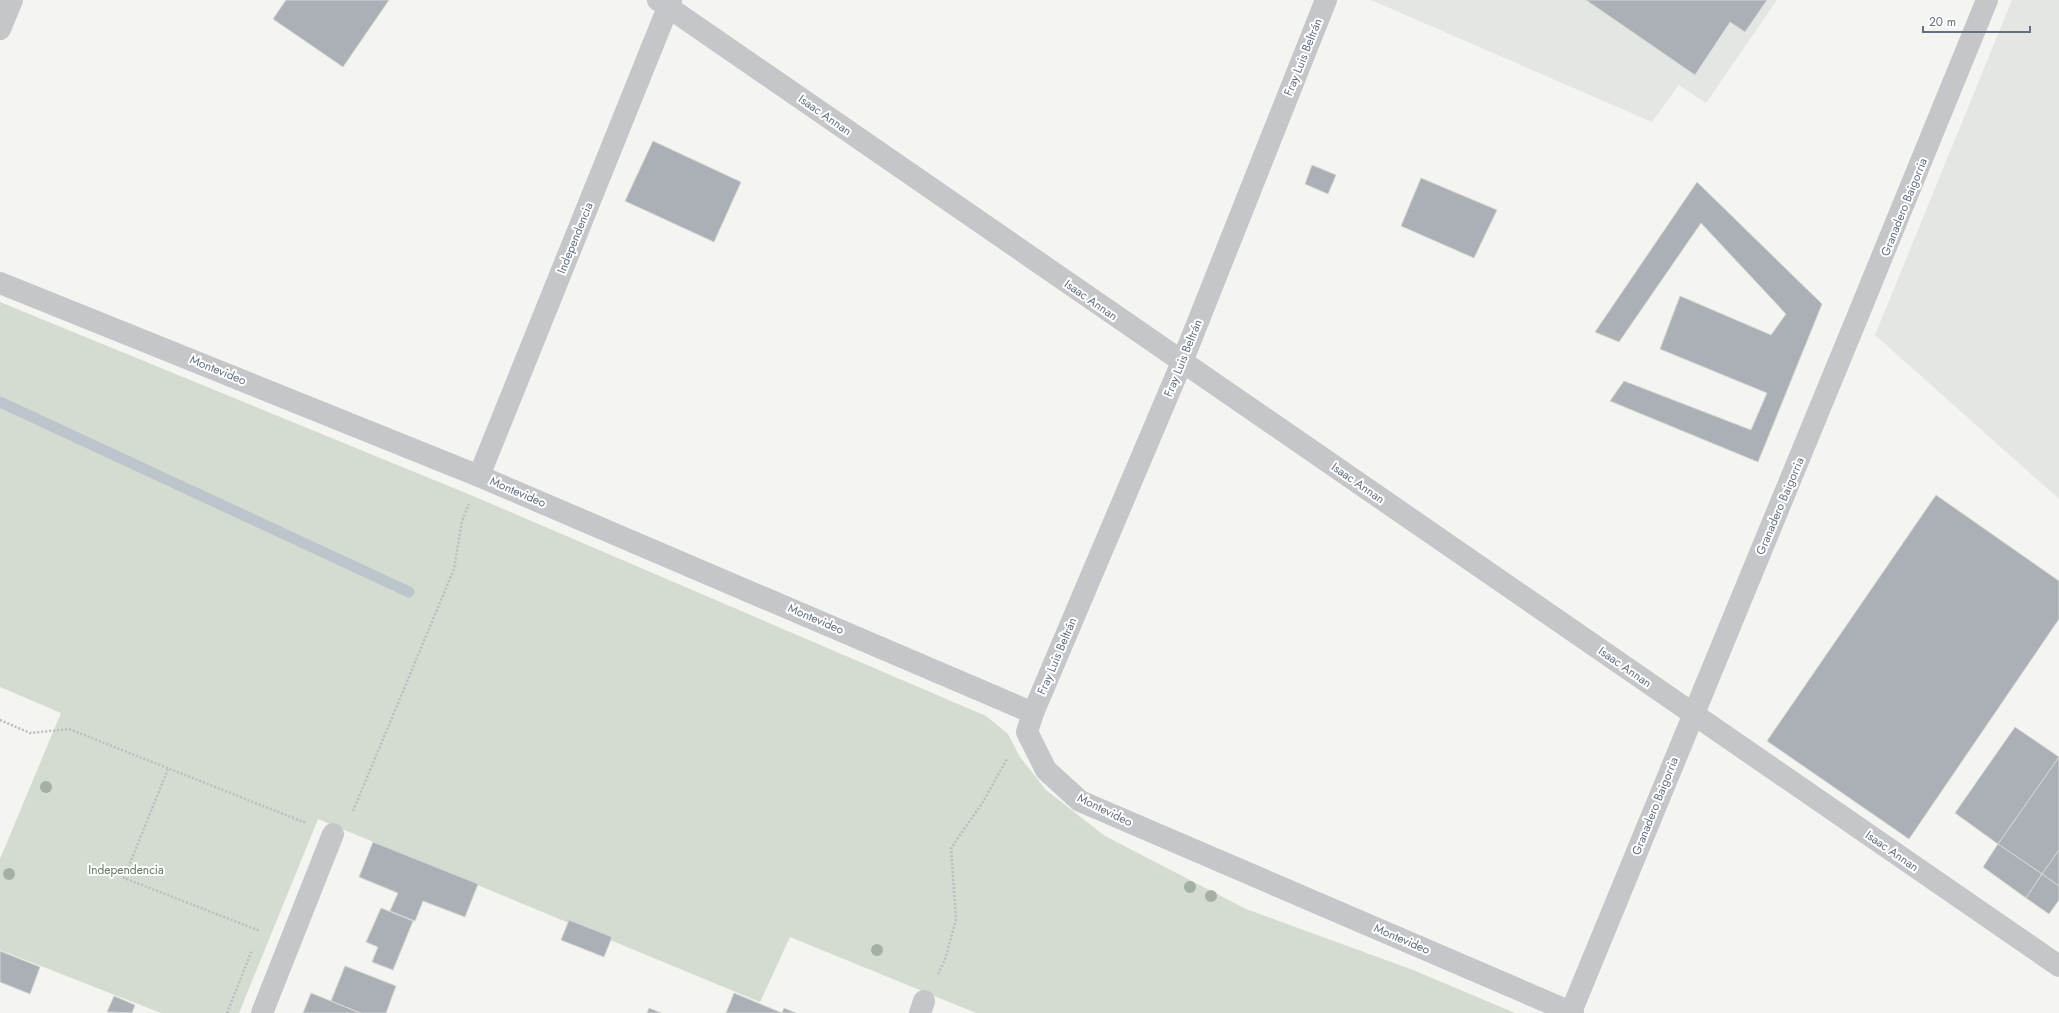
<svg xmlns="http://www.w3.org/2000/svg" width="2059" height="1013" font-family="Jost,sans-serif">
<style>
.built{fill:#e4e6e4}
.green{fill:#d4dbd1}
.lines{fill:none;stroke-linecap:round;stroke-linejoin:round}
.stream{stroke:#bdc5cc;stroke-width:11}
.building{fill:#aab0b6;stroke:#d5d5d3}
.path{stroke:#bbbdbf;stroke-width:2.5;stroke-dasharray:2 2;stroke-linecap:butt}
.street{stroke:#c4c6ca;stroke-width:22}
.tree{fill:#a4b0a2}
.labels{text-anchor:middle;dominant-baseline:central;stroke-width:4;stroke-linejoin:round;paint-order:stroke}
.street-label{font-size:12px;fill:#637081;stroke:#fff}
.park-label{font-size:12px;fill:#637962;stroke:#fff}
</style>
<rect width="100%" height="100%" fill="#f4f4f0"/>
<!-- built -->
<g class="built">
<polygon points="1371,0 1777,0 1706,103 1679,85 1652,122"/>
<polygon points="2012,0 2059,0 2059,499 1875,335"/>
</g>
<!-- green -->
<polygon class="green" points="0,302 473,496 986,716 1008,734 1020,757 1046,790 1105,836 1246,909 1413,970 1515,1013 976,1013 790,937 760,1002 318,819 239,1013 161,1013 0,950 0,859 61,713 0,687"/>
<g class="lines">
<!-- stream -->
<polyline class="stream" points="0,402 409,592"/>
</g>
<!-- building -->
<g class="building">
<polygon points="286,0 389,0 343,67 273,19"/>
<polygon points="1586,0 1767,0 1745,32 1730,22 1695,75"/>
<polygon points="653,141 741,182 714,242 625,201"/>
<polygon points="1312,165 1336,175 1328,194 1305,184"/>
<polygon points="1421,178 1497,210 1474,258 1401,226"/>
<polygon points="1697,182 1822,304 1758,462 1610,401 1624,381 1751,430 1767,393 1660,349 1680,296 1771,335 1786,314 1701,223 1619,342 1595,332"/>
<polygon points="1936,495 2059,581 2059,619 1909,839 1767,741"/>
<polygon points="2015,727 2059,757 1998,844 1955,813"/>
<polygon points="2059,757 2059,850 2042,874 1998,844"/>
<polygon points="373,842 478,884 465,917 423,901 415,921 390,911 398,893 359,877"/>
<polygon points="1998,844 2042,874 2026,898 1983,867"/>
<polygon points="2059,850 2059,886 2042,874"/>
<polygon points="2042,874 2059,886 2059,900 2049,914 2026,898"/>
<polygon points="381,908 413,921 393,970 372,962 378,947 366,942"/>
<polygon points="569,920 612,937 604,957 561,940"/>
<polygon points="0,951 40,967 30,994 0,982"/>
<polygon points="345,966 396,986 386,1013 361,1013 331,1001"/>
<polygon points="311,993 360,1013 303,1013"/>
<polygon points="734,993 782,1013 784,1008 796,1013 726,1013"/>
<polygon points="114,996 135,1005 132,1013 107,1012"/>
<polygon points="649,1008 661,1013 647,1013"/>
</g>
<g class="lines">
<!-- path -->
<g class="path">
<polyline points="0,720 30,733 69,729 306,823"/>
<polyline points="168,769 124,878 260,931"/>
<polyline points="353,811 454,569 462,521 469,504"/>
<polyline points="938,974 945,960 956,919 951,848 983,802 1007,759"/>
<polyline points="227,1013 252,950"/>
</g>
<!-- street -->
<g class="street">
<polyline points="658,0 2059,966"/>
<polyline points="0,29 12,0"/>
<polyline points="0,283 479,476 1033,713 1027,732 1046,770 1080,801 1573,1013"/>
<polyline points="479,476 671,0"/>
<polyline points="1033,713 1182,362 1326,0"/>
<path d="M1571,1012C1709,674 1850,338 1987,0"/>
<polyline points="262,1013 333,834"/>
<polyline points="920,1013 924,1001"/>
</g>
</g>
<!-- trees -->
<g class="tree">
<circle cx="46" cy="787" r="6"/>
<circle cx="9" cy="874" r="6"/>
<circle cx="1190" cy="887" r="6"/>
<circle cx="1211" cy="896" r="6"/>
<circle cx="877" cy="950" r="6"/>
</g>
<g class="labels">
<!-- street labels -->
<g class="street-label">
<text transform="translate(1303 57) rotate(-68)">Fray Luis Beltrán</text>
<text transform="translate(825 115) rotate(35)">Isaac Annan</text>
<text transform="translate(1904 207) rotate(-68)">Granadero Baigorria</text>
<text transform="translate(575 238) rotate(-68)">Independencia</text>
<text transform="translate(1091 300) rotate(35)">Isaac Annan</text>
<text transform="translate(1183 358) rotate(-68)">Fray Luis Beltrán</text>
<text transform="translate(218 370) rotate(22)">Montevideo</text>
<text transform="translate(1358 483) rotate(35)">Isaac Annan</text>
<text transform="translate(518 492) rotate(23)">Montevideo</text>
<text transform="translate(1780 506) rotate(-67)">Granadero Baigorria</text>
<text transform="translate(816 619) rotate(23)">Montevideo</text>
<text transform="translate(1057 656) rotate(-67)">Fray Luis Beltrán</text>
<text transform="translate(1625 667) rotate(35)">Isaac Annan</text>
<text transform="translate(1655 806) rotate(-68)">Granadero Baigorria</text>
<text transform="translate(1105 810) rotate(26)">Montevideo</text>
<text transform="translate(1892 851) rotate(35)">Isaac Annan</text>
<text transform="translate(1402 939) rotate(23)">Montevideo</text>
</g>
<!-- park labels -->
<g class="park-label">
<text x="126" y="870">Independencia</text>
</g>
</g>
<!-- scale -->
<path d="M1923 26v6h107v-6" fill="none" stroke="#637081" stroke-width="2"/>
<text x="1929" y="26" font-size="12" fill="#637081" stroke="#ffffff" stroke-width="3" paint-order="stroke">20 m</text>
</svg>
